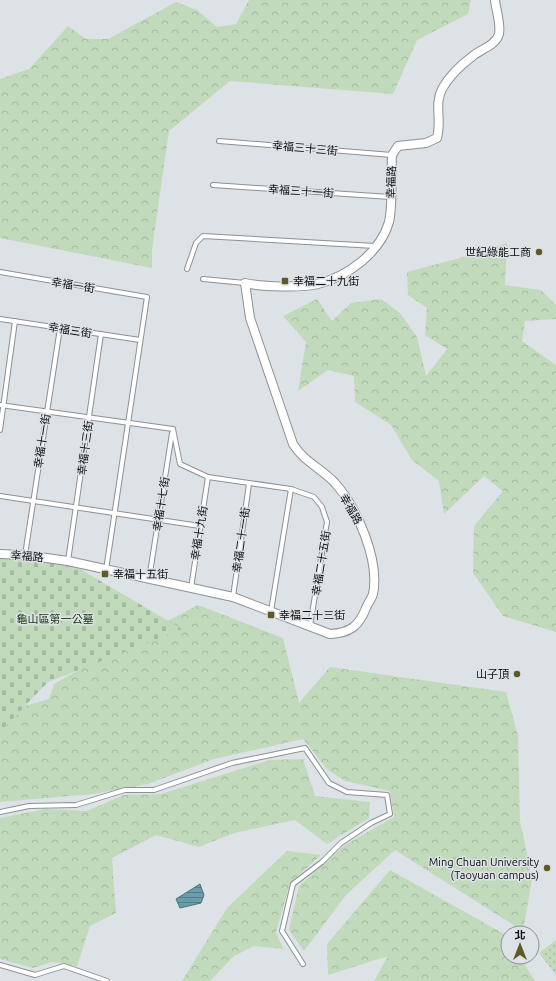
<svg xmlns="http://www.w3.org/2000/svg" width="556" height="981" font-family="Ubuntu,'Noto Sans TC',sans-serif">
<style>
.grass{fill:url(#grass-dots)}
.forest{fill:url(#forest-crowns)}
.cemetery{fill:url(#cemetery-stones)}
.water{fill:url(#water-rules);stroke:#4d727b}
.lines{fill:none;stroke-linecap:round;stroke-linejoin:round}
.lane-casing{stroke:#8c9196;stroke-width:6}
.street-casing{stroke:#8c9196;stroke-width:10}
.lane{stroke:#fff;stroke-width:4}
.street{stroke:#fff;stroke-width:8}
.poi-dot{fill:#5f5a27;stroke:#dde2e7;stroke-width:1.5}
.labels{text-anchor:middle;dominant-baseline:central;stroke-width:3;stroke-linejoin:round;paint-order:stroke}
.street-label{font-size:11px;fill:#0d0f10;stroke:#dde2e7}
.poi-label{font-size:11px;fill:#0d0f10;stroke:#dde2e7;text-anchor:end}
.park-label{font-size:11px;fill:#0f3705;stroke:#dde2e7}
</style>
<defs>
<pattern id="grass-dots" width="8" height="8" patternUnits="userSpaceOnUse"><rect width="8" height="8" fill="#c0dabb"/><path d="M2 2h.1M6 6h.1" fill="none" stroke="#a4baa0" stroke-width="1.8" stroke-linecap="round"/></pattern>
<pattern id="forest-crowns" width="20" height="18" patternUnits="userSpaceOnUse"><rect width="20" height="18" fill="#c0dabb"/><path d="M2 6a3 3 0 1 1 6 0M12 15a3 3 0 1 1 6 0" fill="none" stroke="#a4baa0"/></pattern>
<pattern id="cemetery-stones" width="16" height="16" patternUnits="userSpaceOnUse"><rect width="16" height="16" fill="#c0dabb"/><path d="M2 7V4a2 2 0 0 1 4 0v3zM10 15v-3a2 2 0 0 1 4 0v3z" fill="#a4baa0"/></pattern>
<pattern id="water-rules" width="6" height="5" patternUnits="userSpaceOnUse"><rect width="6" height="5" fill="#689da9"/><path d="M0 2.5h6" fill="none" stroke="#547e88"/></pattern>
</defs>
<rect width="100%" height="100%" fill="#dde2e7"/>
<!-- grass -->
<polygon class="grass" points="556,940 556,975 539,953"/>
<!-- forest -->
<g class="forest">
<polygon points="249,0 471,0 468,14 417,40 393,94 230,81 169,131 152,249 152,268 0,238 0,79 29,69 68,26 86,39 108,39 176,2 197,10 217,27 236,24"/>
<polygon points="507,243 505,285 541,290 556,305 556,319 525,321 522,341 556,365 556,632 503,616 473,573 474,526 503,491 484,476 444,514 439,481 412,460 391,425 355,402 354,376 328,370 298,391 306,342 283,316 317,299 332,321 351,303 381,299 400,313 417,337 426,376 447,349 425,335 427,308 408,295 407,272 460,258"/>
<polygon points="198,605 283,638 299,703 330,667 506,692 518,736 520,821 532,879 523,931 395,850 346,895 304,951 289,930 299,886 345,845 394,817 390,791 345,781 327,769 303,739 214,759 148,784 93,794 0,802 0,713 49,699 54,684 133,639"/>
<polygon points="303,759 315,796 370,802 369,818 327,844 295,820 234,833 199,847 156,835 112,858 116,913 90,926 77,966 52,962 33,968 0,959 0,818 45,809 87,811 124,795 161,794 270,760"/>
<polygon points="287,851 321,855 290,883 276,932 283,949 254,946 234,956 210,981 182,981 227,908"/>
<polygon points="390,870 506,935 508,939 508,957 520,957 535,981 374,981 388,956 328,975 327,944"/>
</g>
<!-- cemetery -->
<polygon class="cemetery" points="0,557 25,558 75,566 182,629 48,682 0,732"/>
<!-- water -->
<polygon class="water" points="200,884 204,895 201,903 180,908 176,899"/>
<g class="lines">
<defs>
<g id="lane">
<polyline points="219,141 392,155"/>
<polyline points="213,185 390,197"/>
<polyline points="187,269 196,243 203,236 375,246"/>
<polyline points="0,272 147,297 106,570"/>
<polyline points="203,279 245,283"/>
<polyline points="0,319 140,340"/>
<polyline points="0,405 173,429"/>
<polyline points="173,429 180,464 208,477 291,489 314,497 322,507 327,522 310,626"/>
<polyline points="0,430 15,321"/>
<polyline points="0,496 200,526"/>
<polyline points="25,555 60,328"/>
<polyline points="68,561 101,334"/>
<polyline points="149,579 172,433"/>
<polyline points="191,588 208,477"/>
<polyline points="233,597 249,484"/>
<polyline points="271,611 291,489"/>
<polyline points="0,812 29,806 76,805 125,790 154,790 232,763 305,748 329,783 347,792 387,795 390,814 371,823 341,843 322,862 293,884 282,931 303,964"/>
<polyline points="0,965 35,975 64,966 107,981"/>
</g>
<path id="street" d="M0,554L25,555L68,561L233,597L330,634C350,633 359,626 366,608C368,603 372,598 373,594C380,560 357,508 335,483C321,468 304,462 293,444L250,318L245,283C262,287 302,288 318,284C348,276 380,253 389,222C393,205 391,174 392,155L398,146L426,143L437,138C442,121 434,105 442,89C449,76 462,64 474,55C482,49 496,45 499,34C501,24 496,10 495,0"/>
</defs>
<!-- lane casing -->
<use href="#lane" class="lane-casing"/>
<!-- street casing -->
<use href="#street" class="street-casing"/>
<!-- lane -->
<use href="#lane" class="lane"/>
<!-- street -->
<use href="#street" class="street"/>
</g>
<!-- markers -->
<g class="poi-dot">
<circle cx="539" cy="252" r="4"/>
<rect x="281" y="277" width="8" height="8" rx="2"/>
<rect x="101" y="570" width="8" height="8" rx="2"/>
<rect x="267" y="611" width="8" height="8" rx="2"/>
<circle cx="517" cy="674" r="4"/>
<circle cx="547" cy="868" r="4"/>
</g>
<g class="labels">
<!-- street labels -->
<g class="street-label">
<text transform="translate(305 148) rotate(5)">幸福三十三街</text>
<text transform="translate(391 182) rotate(-88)">幸福路</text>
<text transform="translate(301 191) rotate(4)">幸福三十一街</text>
<text transform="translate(73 285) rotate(9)">幸福一街</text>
<text transform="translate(70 330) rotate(9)">幸福三街</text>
<text transform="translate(42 441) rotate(-81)">幸福十一街</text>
<text transform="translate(85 448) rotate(-82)">幸福十三街</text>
<text transform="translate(161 504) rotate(-81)">幸福十七街</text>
<text transform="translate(351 509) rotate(60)">幸福路</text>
<text transform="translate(199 533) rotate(-81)">幸福十九街</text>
<text transform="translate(241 540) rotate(-82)">幸福二十一街</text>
<text transform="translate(27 556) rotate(5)">幸福路</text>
<text transform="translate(321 563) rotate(-81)">幸福二十五街</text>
</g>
<!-- poi labels -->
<g class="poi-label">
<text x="531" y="252">世紀綠能工商</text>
<text x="293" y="281" text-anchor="start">幸福二十九街</text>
<text x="113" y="574" text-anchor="start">幸福十五街</text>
<text x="279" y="615" text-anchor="start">幸福二十三街</text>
<text x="509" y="674">山子頂</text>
<text x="539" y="862">Ming Chuan University<tspan x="539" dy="13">(Taoyuan campus)</tspan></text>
</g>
<!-- park labels -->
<g class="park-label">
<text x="55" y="619">龜山區第一公墓</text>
</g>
</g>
<!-- north arrow -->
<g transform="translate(520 945)"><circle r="19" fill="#dde2e7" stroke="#8a8e91"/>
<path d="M0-3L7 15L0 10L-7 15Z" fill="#5f5a27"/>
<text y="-6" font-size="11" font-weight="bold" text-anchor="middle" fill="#0d0f10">北</text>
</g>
</svg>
